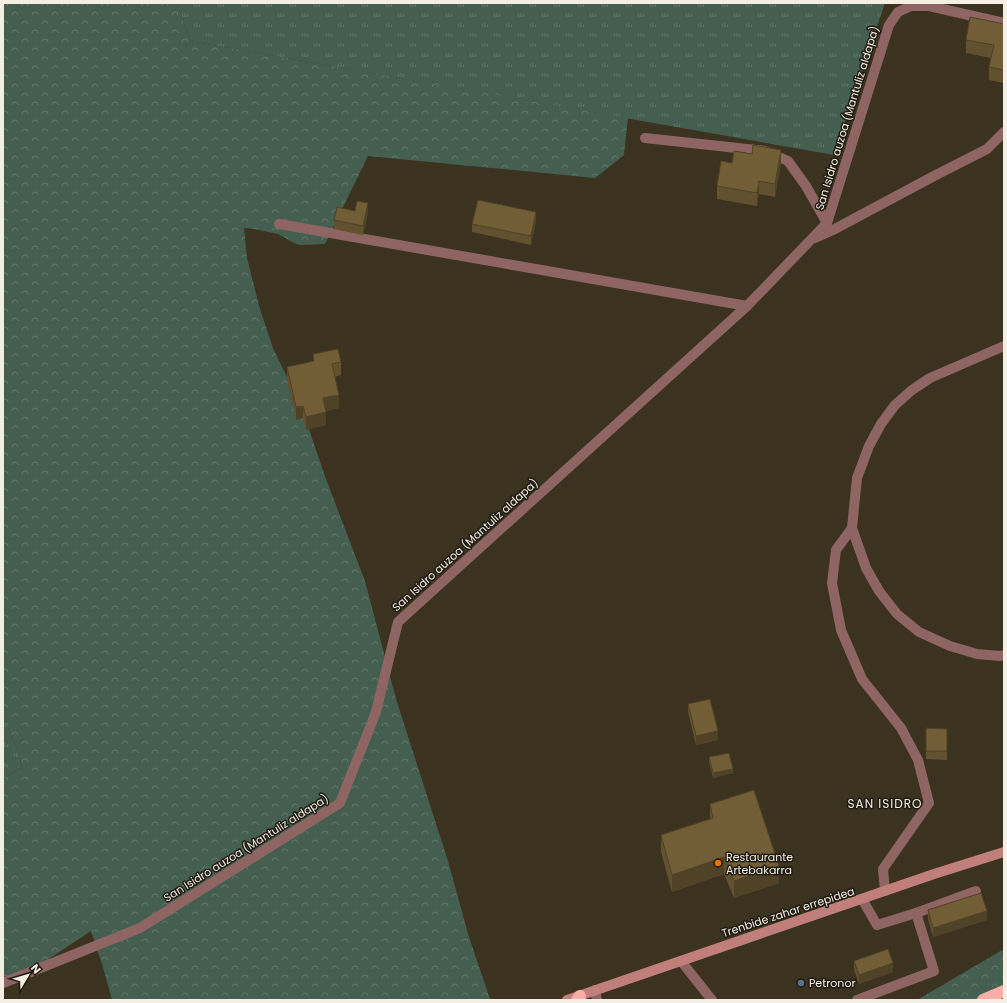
<svg xmlns="http://www.w3.org/2000/svg" width="1007" height="1003" font-family="Poppins,sans-serif">
<style>
.grass{fill:url(#grass-tufts)}
.forest{fill:url(#forest-crowns)}
.lines{fill:none;stroke-linecap:round;stroke-linejoin:round}
.lane{stroke:#8e6563;stroke-width:10}
.street{stroke:#8e6563;stroke-width:10}
.secondary{stroke:#c17f7c;stroke-width:10}
.highway{stroke:#ffada9;stroke-width:12}
.wall{fill:#61512f}
.shaded-wall{fill:#4f4226}
.building{fill:#715e37;stroke:#4f4226}
.food-dot{fill:#e8710a;stroke:#1f1b12;stroke-width:1.5}
.service-dot{fill:#5c6f8a;stroke:#1f1b12;stroke-width:1.5}
.labels{text-anchor:middle;dominant-baseline:central;stroke-width:3;stroke-linejoin:round;paint-order:stroke}
.street-label{font-size:11px;fill:#f4eee3;stroke:#1f1b12}
.poi-label{font-size:11px;fill:#f4eee3;stroke:#1f1b12;text-anchor:start}
.neighbourhood-label{font-size:12px;letter-spacing:1px;fill:#f4eee3;stroke:#1f1b12}
</style>
<defs>
<pattern id="grass-tufts" width="24" height="20" patternUnits="userSpaceOnUse"><rect width="24" height="20" fill="#445f50"/><path d="M3 7l-1-3M5 7V3M7 7l1-3M15 17l-1-3M17 17v-4M19 17l1-3" fill="none" stroke="#607669"/></pattern>
<pattern id="forest-crowns" width="20" height="18" patternUnits="userSpaceOnUse"><rect width="20" height="18" fill="#445f50"/><path d="M2 6a3 3 0 1 1 6 0M12 15a3 3 0 1 1 6 0" fill="none" stroke="#607669"/></pattern>
</defs>
<rect width="100%" height="100%" fill="#3b3220"/>
<!-- grass -->
<g class="grass">
<polygon points="177,3 885,3 834,155 190,41"/>
<polygon points="3,716 19,754 22,768 3,778"/>
</g>
<!-- forest -->
<g class="forest">
<polygon points="3,3 177,3 190,41 628,118 624,155 595,178 368,156 325,244 300,245 294,243 278,234 254,229 244,228 247,258 260,309 273,348 302,409 326,479 365,581 396,699 448,861 468,934 490,999 489,1000 112,1000 102,964 91,931 14,982 3,986 3,778 22,768 19,754 3,716"/>
<polygon points="1004,949 1004,1000 917,1000"/>
</g>
<g class="lines">
<!-- lane -->
<g class="lane">
<polyline points="645,138 765,151 788,161 806,186 827,223"/>
<polyline points="279,224 747,306"/>
<polyline points="852,528 836,550 832,583 841,630 862,679 901,728 918,760 929,803 883,869 885,891"/>
<polyline points="916,913 976,891"/>
<polyline points="681,961 712,1000"/>
<polyline points="595,990 597,1000"/>
<polyline points="857,1000 934,971 916,913 877,925 862,899"/>
</g>
<!-- street -->
<g class="street">
<polyline points="815,238 833,230 934,176 987,149 1004,132"/>
<polyline points="1004,346 930,378 912,390 895,405 881,424 869,446 857,478 852,528 866,568 879,591 897,614 919,632 950,646 977,654 1000,656 1004,655"/>
<polyline points="3,983 140,928 340,803 376,712 398,622 747,306 827,223 889,25 898,12 911,6 929,6 1004,23"/>
</g>
<!-- secondary -->
<polyline class="secondary" points="567,1000 934,874 1004,852"/>
<!-- highway -->
<g class="highway">
<polyline points="577,1000 580,996"/>
<polyline points="983,1000 1004,991"/>
</g>
</g>
<!-- wall -->
<g class="wall">
<polygon points="1004,24 1004,83 989,80 989,67 991,58 966,53 966,40"/>
<polygon points="732,163 781,163 775,197 759,194 757,206 717,199 717,186"/>
<polygon points="355,211 368,212 363,235 334,229 334,220"/>
<polygon points="536,221 531,245 472,232 472,224"/>
<polygon points="313,354 341,362 341,375 335,377 339,408 326,411 326,425 306,430 303,418 296,420 287,380 287,367 313,362"/>
<polygon points="688,704 718,740 696,745 688,712"/>
<polygon points="926,728 947,729 947,760 926,759"/>
<polygon points="709,757 733,773 713,778 709,762"/>
<polygon points="710,804 779,883 734,898 724,874 672,892 661,852 661,835 710,819"/>
<polygon points="928,910 987,920 933,937 928,919"/>
<polygon points="854,961 893,972 859,984 854,970"/>
</g>
<!-- shaded-wall -->
<g class="shaded-wall">
<polygon points="781,150 781,163 775,197 775,184"/>
<polygon points="759,181 759,194 757,206 757,193"/>
<polygon points="368,203 368,212 363,235 363,226"/>
<polygon points="536,212 536,221 531,245 531,236"/>
<polygon points="339,395 339,408 323,411 323,398"/>
<polygon points="303,406 303,418 296,420 296,407"/>
<polygon points="326,412 326,425 306,430 306,417"/>
<polygon points="718,731 718,740 696,745 696,736"/>
<polygon points="733,769 733,773 713,778 713,773"/>
<polygon points="724,857 724,874 672,892 672,875"/>
<polygon points="779,866 779,883 734,898 734,881"/>
<polygon points="987,911 987,920 933,937 933,928"/>
<polygon points="893,963 893,972 859,984 859,975"/>
</g>
<!-- building -->
<g class="building">
<polygon points="970,17 1004,24 1004,70 989,67 994,45 966,40"/>
<polygon points="753,145 781,150 775,184 759,181 757,193 717,186 721,161 732,163 734,151 752,154"/>
<polygon points="478,200 536,212 531,236 472,224"/>
<polygon points="357,201 368,203 363,226 334,220 337,207 355,211"/>
<polygon points="338,349 341,362 332,364 339,395 323,398 326,412 306,417 303,406 296,407 287,367 314,361 313,354"/>
<polygon points="710,699 718,731 696,736 688,704"/>
<polygon points="926,728 947,729 947,751 926,751"/>
<polygon points="729,753 733,769 713,773 709,757"/>
<polygon points="754,790 779,866 734,881 724,857 672,875 661,835 713,818 710,804"/>
<polygon points="981,893 987,911 933,928 928,910"/>
<polygon points="888,949 893,963 859,975 854,961"/>
</g>
<!-- markers -->
<circle class="food-dot" cx="718" cy="863" r="4"/>
<circle class="service-dot" cx="801" cy="983" r="4"/>
<g class="labels">
<!-- street labels -->
<g class="street-label">
<text transform="translate(847 118) rotate(-73)">San Isidro auzoa (Mantuliz aldapa)</text>
<text transform="translate(465 545) rotate(-42)">San Isidro auzoa (Mantuliz aldapa)</text>
<text transform="translate(246 848) rotate(-32)">San Isidro auzoa (Mantuliz aldapa)</text>
<text transform="translate(788 912) rotate(-18)">Trenbide zahar errepidea</text>
</g>
<!-- poi labels -->
<g class="poi-label">
<text x="726" y="857">Restaurante<tspan x="726" dy="13">Artebakarra</tspan></text>
<text x="809" y="983">Petronor</text>
</g>
<!-- neighbourhood labels -->
<g class="neighbourhood-label">
<text x="885" y="803">SAN ISIDRO</text>
</g>
</g>
<!-- border -->
<rect width="1007" height="1003" fill="none" stroke="#f4eee3" stroke-width="8"/>
<!-- north arrow -->
<g transform="translate(28 975) rotate(52)" stroke="#1f1b12" stroke-width="3" paint-order="stroke">
<path d="M0-3L7 15L0 10L-7 15Z" fill="#f4eee3"/>
<text y="-6" font-size="11" font-weight="bold" text-anchor="middle" fill="#f4eee3">N</text>
</g>
</svg>
